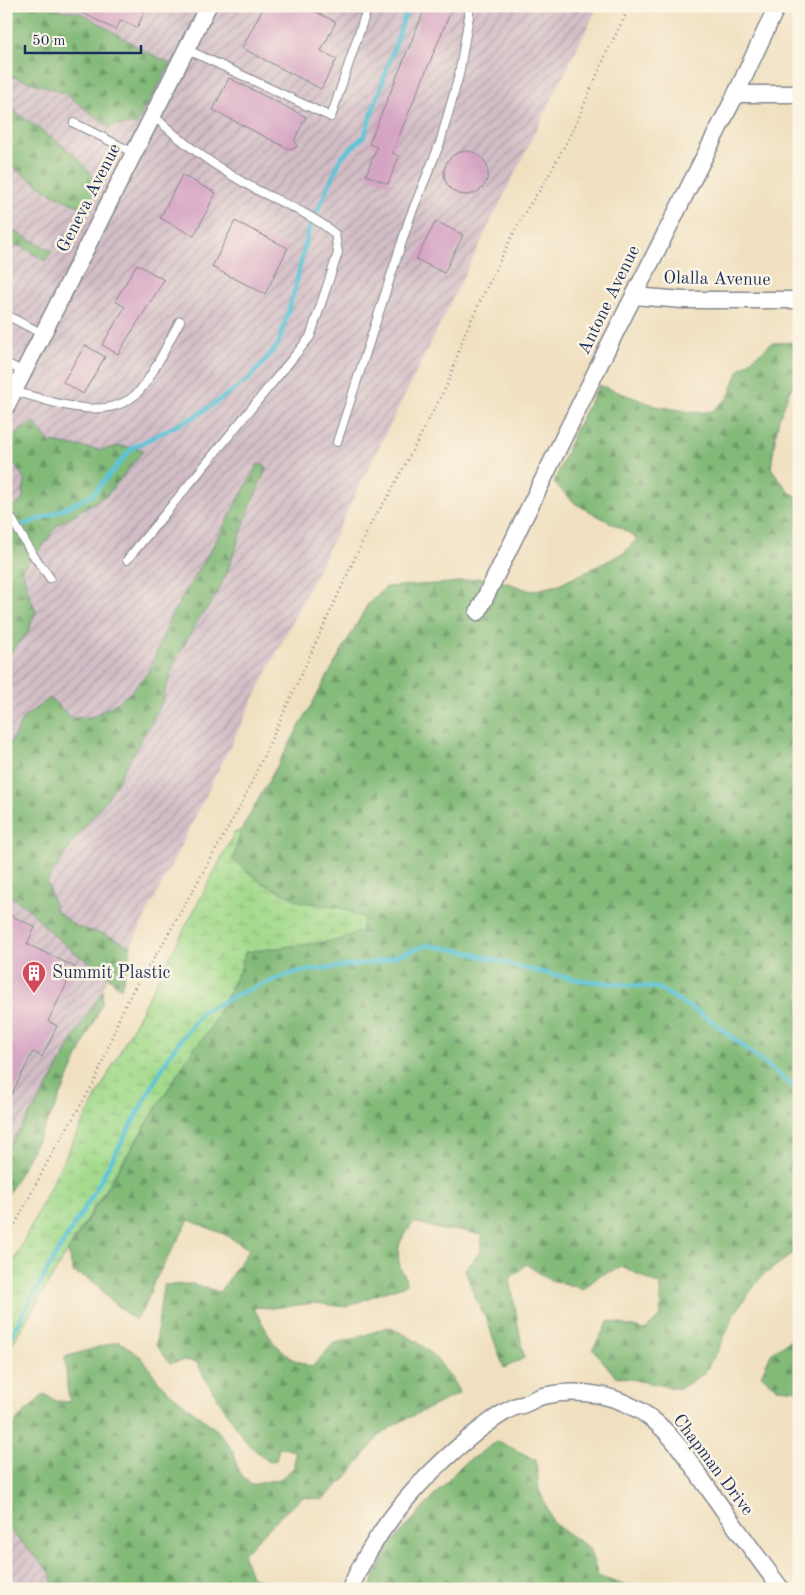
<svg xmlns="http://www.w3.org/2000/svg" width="805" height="1595" font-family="'Old Standard TT',serif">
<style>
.industrial{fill:url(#industrial-furrows)}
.forest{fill:url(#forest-firs);stroke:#4e746b}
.wetland{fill:url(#wetland-marsh);stroke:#5f8475}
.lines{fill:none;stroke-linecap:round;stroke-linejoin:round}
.stream{stroke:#5bc4d7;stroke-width:4.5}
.building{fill:#d5a4c3}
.lane-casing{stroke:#86888f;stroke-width:10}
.street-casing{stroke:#86888f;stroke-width:19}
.path{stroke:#86888f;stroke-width:2.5;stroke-dasharray:1 4;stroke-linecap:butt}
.lane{stroke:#fff;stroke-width:8}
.street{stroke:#fff;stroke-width:16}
.labels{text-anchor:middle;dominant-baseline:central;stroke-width:5;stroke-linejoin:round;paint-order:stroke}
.street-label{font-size:18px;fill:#1b2f5e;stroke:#fcf5e5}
.poi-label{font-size:18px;fill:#1b2f5e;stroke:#fcf5e5;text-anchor:start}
</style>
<defs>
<pattern id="industrial-furrows" width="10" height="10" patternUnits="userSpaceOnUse" patternTransform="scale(1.25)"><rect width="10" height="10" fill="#d2bdc6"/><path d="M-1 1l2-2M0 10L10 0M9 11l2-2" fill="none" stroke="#aa9aa4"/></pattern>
<pattern id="forest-firs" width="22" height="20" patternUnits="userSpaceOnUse" patternTransform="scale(1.25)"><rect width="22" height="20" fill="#82ba78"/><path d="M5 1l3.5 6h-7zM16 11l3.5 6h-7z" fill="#6a9866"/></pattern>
<pattern id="wetland-marsh" width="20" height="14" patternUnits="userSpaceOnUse" patternTransform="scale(1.25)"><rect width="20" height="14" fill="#a3da8c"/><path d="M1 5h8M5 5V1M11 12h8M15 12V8" fill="none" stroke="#8cbb7b"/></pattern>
</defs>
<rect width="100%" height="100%" fill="#fcf5e5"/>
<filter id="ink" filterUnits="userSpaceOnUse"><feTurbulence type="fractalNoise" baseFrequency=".02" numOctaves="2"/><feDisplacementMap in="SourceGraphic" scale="10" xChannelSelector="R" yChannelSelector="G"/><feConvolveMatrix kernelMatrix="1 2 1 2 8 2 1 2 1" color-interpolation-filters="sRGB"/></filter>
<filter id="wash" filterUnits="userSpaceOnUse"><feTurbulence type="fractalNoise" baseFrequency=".0096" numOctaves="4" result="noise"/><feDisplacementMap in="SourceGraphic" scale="20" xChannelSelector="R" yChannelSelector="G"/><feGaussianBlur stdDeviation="1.12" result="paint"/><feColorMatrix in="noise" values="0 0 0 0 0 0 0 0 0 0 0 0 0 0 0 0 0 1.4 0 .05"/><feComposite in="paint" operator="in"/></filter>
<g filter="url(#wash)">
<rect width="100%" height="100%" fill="#f0e0c0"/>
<!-- industrial -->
<g class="industrial">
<polygon points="6,6 598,6 131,946 104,934 77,927 56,911 47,882 78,835 107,799 150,725 161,704 174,664 197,621 212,602 267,467 258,464 212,548 171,616 149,671 130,693 113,705 92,717 23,718 12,741 6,745 6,658 27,634 36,611 29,595 22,570 43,546 57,525 82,511 144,450 120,446 101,450 49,442 34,422 10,458 25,479 22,501 6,510"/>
<polygon points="6,893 30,910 47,929 76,954 95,965 108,977 103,990 79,1028 50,1083 6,1151"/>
<polygon points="6,1526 52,1573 53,1589 6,1589"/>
</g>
<!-- forest -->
<g class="forest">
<polygon points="6,6 47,6 53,9 82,13 145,51 171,64 136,124 107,126 65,93 11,76 6,79"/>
<path d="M6,102L9,107L74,154L97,181L90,209C61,203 37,183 13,167L6,173Z"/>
<polygon points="6,227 52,251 45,261 23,247 6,244"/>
<path d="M799,342V376L789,392L779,419L775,439L771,468L790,493L799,497V1249L761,1277L734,1314L719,1349L704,1373L680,1389L615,1376L593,1349L609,1321L645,1330L661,1316L660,1285L623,1267L600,1275L584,1289L548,1279L526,1264L510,1279L524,1358L504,1368L487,1321L474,1295L465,1269L481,1251L482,1235L459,1230H442L414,1222C403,1236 396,1243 399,1263C400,1271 406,1273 406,1285L381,1293L346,1307L314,1303L273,1308L253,1307L273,1342L292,1359L312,1367L334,1343L350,1340L388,1327C425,1342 440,1359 460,1393L396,1424L380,1435L346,1478L322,1500L303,1497L283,1514L243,1554L251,1576L280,1589H53L51,1573L6,1526V1431L44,1394L56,1401L70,1402C66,1387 67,1372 65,1357L119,1341L141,1357L162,1386L218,1431L234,1452L238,1471L251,1485L280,1479L294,1468L295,1451L279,1447L276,1460L269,1462L246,1442L205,1378L197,1362L185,1360L170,1363L156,1345L161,1299L164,1285L193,1284L220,1292L249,1249L226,1235L189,1220L154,1282L145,1306L135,1320L113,1303L93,1281L73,1272L68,1251L190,1054C213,1024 235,989 245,952L338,940L341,908L301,902L262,883L233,860L240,832L368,604L386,587L451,583L478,578L508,583L531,591L559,585L624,553L637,539L626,531L576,504L554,483L575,430L599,385L656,406L697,413L712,411L728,398L739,370L772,343Z"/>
<polygon points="34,422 49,442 101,450 120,446 144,450 107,495 57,525 43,546 22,569 29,595 36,611 27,634 6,658 6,510 22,501 25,480 10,458 11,437"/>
<polygon points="258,464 267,467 252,502 226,575 212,602 197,621 174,664 161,704 150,725 107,799 78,835 47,882 56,911 77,927 104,934 131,946 121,989 95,965 76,954 47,929 30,910 6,893 6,745 12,741 23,718 50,698 72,718 92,717 113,705 130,693 149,671 171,616 212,548"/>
<polygon points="103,990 102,1003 56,1106 6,1198 6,1151 50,1083 79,1028"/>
<polygon points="799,1335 799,1390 777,1388 761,1375 772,1352"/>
<polygon points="498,1441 536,1460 539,1490 554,1524 589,1548 598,1576 635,1589 369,1589 389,1546 462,1465"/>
</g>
<!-- wetland -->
<polygon class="wetland" points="235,832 240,832 233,860 262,883 301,902 341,908 365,918 360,932 338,940 245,952 241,967 210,1029 190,1054 93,1209 6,1354 6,1277 70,1147"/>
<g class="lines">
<!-- stream -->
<g class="stream">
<polyline points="6,531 51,515 92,495 132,448 199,414 248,380 278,345 294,292 308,232 341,158 364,136 407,10 406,6"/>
<polyline points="6,1345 57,1253 92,1196 170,1054 202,1012 245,991 296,972 378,962 428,945 463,951 527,969 579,980 658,988 709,1019 799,1091"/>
</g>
</g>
<g id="blocks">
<!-- building -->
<g class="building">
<polygon points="69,6 147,6 137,28 121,20 116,30"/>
<polygon points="264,6 304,6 336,22 321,51 337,59 321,89 242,48"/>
<polygon points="426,6 453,6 392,153 399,156 388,184 366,175 377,147 369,144"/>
<polygon points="229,78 306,117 295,139 297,147 289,149 213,110"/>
<circle cx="466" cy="173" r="22"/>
<polygon points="182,175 216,193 194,236 160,218"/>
<polygon points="235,221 288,248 265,294 212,267"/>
<polygon points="436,221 463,235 444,273 416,259"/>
<polygon points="137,264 164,280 118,354 102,345 125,307 115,301"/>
<polygon points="85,345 105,357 83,394 63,382"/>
<polygon points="6,913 35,927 27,944 75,967 48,1021 57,1026 42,1057 33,1052 6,1105"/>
</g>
</g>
</g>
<g filter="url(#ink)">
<use href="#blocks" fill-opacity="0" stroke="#86888f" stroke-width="1"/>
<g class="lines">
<defs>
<g id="lane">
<polyline points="186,49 331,117 368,6"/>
<polyline points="74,123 134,153"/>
<polyline points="6,315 43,334"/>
<polyline points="6,363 24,372"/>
<path d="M14,391C53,402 115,427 144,385C158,366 168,342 180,321"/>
<polyline points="337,442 410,217 440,143 459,75 469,16 469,6"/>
<polyline points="6,515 12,519 31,552 50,578"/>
<path d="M127,560L310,337L338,253L335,234C312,214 282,203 255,189C217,168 184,145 153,115"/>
</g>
<g id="street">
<polyline points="736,94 799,94"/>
<polyline points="634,296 683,300 799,300"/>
<polyline points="6,407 208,6"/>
<polyline points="478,612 610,343 736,94 777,6"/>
<path d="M350,1589C376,1527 422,1476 474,1434C487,1424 500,1413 515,1407C517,1405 520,1406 522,1405C529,1403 535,1398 543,1396C581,1387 622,1395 653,1420C676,1438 693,1467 710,1491C733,1524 757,1556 781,1589"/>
</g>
</defs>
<!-- lane casing -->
<use href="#lane" class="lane-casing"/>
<!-- street casing -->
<use href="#street" class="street-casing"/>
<!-- path -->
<polyline class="path" points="6,1242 49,1159 95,1081 120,1016 133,990 161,947 242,803 372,521 389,495 447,385 465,333 509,242 525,212 547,179 574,128 607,52 630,6"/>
<!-- lane -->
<use href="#lane" class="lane"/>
<!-- street -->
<use href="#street" class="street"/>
</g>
</g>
<!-- icons -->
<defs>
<symbol id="building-pin" viewBox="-11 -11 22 30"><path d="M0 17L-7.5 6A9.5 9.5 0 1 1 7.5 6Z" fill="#d1495b" stroke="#fcf5e5"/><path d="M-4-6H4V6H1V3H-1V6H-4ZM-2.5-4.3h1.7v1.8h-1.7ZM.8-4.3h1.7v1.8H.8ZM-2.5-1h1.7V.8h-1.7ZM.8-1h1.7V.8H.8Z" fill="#fff"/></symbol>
</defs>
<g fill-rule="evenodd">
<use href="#building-pin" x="20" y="959" width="28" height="38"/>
</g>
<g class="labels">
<!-- street labels -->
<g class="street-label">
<text transform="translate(89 198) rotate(-63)">Geneva Avenue</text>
<text transform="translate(717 279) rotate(1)">Olalla Avenue</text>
<text transform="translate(609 300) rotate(-64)">Antone Avenue</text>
<text transform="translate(713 1465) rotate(53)">Chapman Drive</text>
</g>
<!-- poi labels -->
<g class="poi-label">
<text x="52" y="973">Summit Plastic</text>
</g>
</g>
<!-- margin -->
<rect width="805" height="1595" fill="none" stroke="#fcf5e5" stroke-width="25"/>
<!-- scale -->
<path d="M25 45v8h116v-8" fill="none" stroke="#1b2f5e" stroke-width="2.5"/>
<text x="32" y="45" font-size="15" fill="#1b2f5e" stroke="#fcf5e5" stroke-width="4" paint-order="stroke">50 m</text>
</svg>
